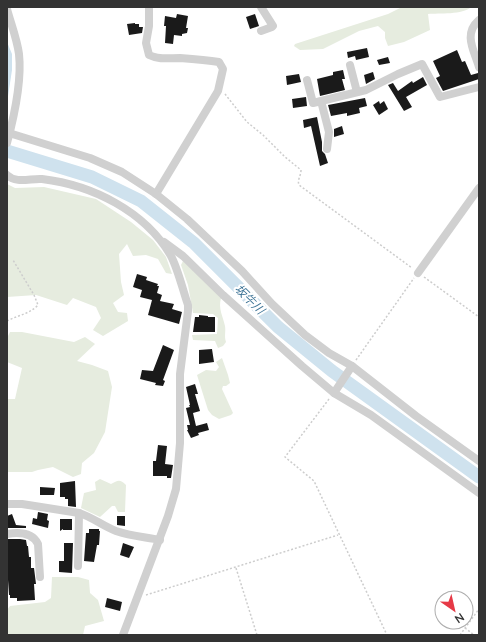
<svg xmlns="http://www.w3.org/2000/svg" width="486" height="642" font-family="Lato,'Noto Sans JP',sans-serif">
<style>
.green{fill:#e6ecdf}
.water{fill:#cfe2ee}
.lines{fill:none;stroke-linecap:round;stroke-linejoin:round}
.river{stroke:#cfe2ee;stroke-width:13}
.building{fill:#1a1a1a}
.path{stroke:#cdcdcd;stroke-width:1.5;stroke-dasharray:2 2;stroke-linecap:butt}
.minor{stroke:#d0d0d0;stroke-width:8}
.labels{text-anchor:middle;dominant-baseline:central;stroke-width:4;stroke-linejoin:round;paint-order:stroke}
.water-label{font-size:12px;font-style:italic;fill:#3f7597;stroke:#fff}
</style>
<rect width="100%" height="100%" fill="#fff"/>
<!-- green -->
<g class="green">
<path d="M402,7H471C463,15 439,13 428,14L430,30L404,42L388,46L385,38V32L378,26L359,31L323,49L300,50L294,46L295,44L388,14Z"/>
<polygon points="7,184 15,188 44,187 96,199 131,222 153,240 166,257 172,274 166,273 158,259 146,255 133,256 127,244 119,254 121,282 124,295 113,303 118,312 127,313 128,321 103,336 93,330 101,318 96,307 73,298 67,305 36,295 7,297"/>
<path d="M183,261L220,295L221,298C218,309 223,316 225,326C226,332 224,336 226,342L223,346L218,348L215,341L193,340L192,335L217,334L218,318L213,314L193,313L188,285L181,265Z"/>
<polygon points="10,332 22,332 74,342 85,337 95,344 77,361 92,365 108,371 112,387 105,432 94,453 82,463 81,474 73,477 53,467 38,470 32,472 7,472 7,399 15,399 22,368 7,362 7,338"/>
<polygon points="222,358 228,375 230,383 226,386 223,386 222,389 233,413 231,415 219,419 212,415 208,410 197,375 206,370 216,371 219,367 216,362"/>
<path d="M100,479L111,484C118,480 120,479 126,485L125,512H118L115,506H112L100,517L81,508L84,493L96,490L95,482Z"/>
<polygon points="52,577 78,577 89,580 90,593 98,600 104,621 85,626 83,635 7,635 7,610 10,606 45,602 51,598"/>
</g>
<!-- water -->
<polygon class="water" points="7,42 12,54 12,70 7,103"/>
<g class="lines">
<!-- river -->
<polyline class="river" points="7,151 92,177 141,201 194,243 278,327 332,371 479,477"/>
</g>
<!-- building -->
<g class="building">
<polygon points="177,14 188,16 186,28 188,28 187,33 182,34 182,36 174,35 173,44 165,43 166,26 164,26 165,16 176,18"/>
<polygon points="255,14 259,26 250,29 246,17"/>
<polygon points="135,23 135,24 139,24 139,27 143,27 142,33 129,35 127,24"/>
<polygon points="367,48 369,57 356,60 355,56 348,58 347,52"/>
<polygon points="457,50 462,62 465,61 471,75 478,73 479,79 443,91 436,78 440,76 433,61"/>
<polygon points="388,57 390,63 379,65 377,60"/>
<polygon points="343,70 345,79 342,79 345,90 320,96 317,79 333,75 333,72"/>
<polygon points="373,72 375,79 366,84 364,75"/>
<polygon points="299,74 301,82 287,85 286,76"/>
<polygon points="423,77 427,85 406,97 412,107 404,111 388,85 393,83 398,91 412,81 413,83"/>
<polygon points="306,97 307,106 293,108 292,99"/>
<polygon points="365,98 367,106 359,108 360,113 347,116 347,113 331,116 328,105"/>
<polygon points="379,101 380,104 384,101 388,109 379,115 373,105"/>
<polygon points="317,117 322,142 322,151 325,154 328,163 320,166 311,126 304,128 303,120"/>
<polygon points="342,126 344,134 334,137 334,129"/>
<polygon points="137,274 147,277 146,280 158,284 157,286 159,286 157,293 162,295 160,301 174,304 172,309 182,312 179,324 148,315 152,300 140,297 142,290 133,287"/>
<polygon points="199,315 208,316 208,317 215,317 215,332 193,332 195,317 199,317"/>
<polygon points="163,345 174,350 163,380 165,381 163,386 155,385 156,383 140,379 142,370 153,371"/>
<polygon points="212,349 214,362 199,364 199,350"/>
<polygon points="195,384 198,394 195,394 200,411 193,413 196,426 207,423 209,430 198,433 199,435 191,438 187,430 188,430 187,425 190,425 186,408 190,407 189,405 190,405 186,387"/>
<polygon points="158,445 167,446 165,464 173,465 171,478 167,478 167,476 153,476 153,461 156,461"/>
<polygon points="75,481 76,507 68,506 68,499 65,499 65,497 60,497 60,483"/>
<polygon points="40,487 55,488 54,495 40,495"/>
<polygon points="38,512 48,514 47,520 49,521 48,528 32,524 33,518 37,519"/>
<polygon points="12,514 16,525 26,526 26,528 7,528 7,516"/>
<polygon points="117,516 125,516 125,526 117,525"/>
<polygon points="60,519 72,519 72,530 63,530 63,529 60,531"/>
<polygon points="89,529 99,529 99,531 100,531 99,545 97,545 94,562 84,561 86,533 89,533"/>
<polygon points="7,539 20,539 26,540 27,546 28,546 29,557 31,557 31,568 34,568 36,584 34,584 35,600 17,601 17,598 10,598 10,595 9,595 8,580 7,580"/>
<polygon points="64,543 73,543 72,573 59,572 59,561 64,561"/>
<polygon points="123,543 134,547 129,558 120,555"/>
<polygon points="107,598 122,602 120,611 105,607"/>
</g>
<g class="lines">
<!-- path -->
<g class="path">
<path d="M225,94L247,122L263,135L285,157L301,170C301,176 297,180 299,185L412,268"/>
<polyline points="424,277 479,317"/>
<path d="M7,321C18,315 30,314 38,305L34,295L13,260"/>
<polyline points="356,360 414,278"/>
<polyline points="329,399 285,457 314,481 387,635"/>
<polyline points="236,568 257,635"/>
<polyline points="146,595 338,535"/>
<polyline points="465,628 474,635"/>
<polyline points="460,635 479,609"/>
</g>
<!-- minor -->
<g class="minor">
<path d="M149,7V26L146,43L149,55C159,60 169,58 180,58C193,59 206,60 219,62L223,69L218,91L156,194"/>
<path d="M7,9C11,24 17,39 19,54C22,81 14,117 7,143"/>
<path d="M479,20C463,34 474,50 479,67"/>
<polyline points="261,31 272,27 273,26 261,7"/>
<polyline points="350,65 357,92"/>
<polyline points="307,80 313,103 366,90 398,74 422,64 440,97 479,87"/>
<polyline points="321,101 329,132 327,149"/>
<polyline points="9,133 90,158 122,172 156,194 187,219 242,271 272,304 305,335 329,353 352,366 416,416 479,461"/>
<path d="M7,175C16,184 31,178 42,179C92,185 145,211 171,256C178,269 183,291 188,305V311L180,374V443L176,489L168,516L123,635"/>
<polyline points="164,242 183,256 223,295 302,366 334,393 371,415 479,493"/>
<polyline points="418,273 479,188"/>
<polyline points="334,393 352,366"/>
<path d="M7,504H22L79,513C92,517 103,526 116,531C130,536 145,537 160,540"/>
<path d="M7,534C19,532 32,532 38,544L40,577"/>
<polyline points="78,566 79,513"/>
</g>
</g>
<g class="labels">
<!-- water labels -->
<g class="water-label">
<text transform="translate(250 299) rotate(45)">坂牛川</text>
</g>
</g>
<!-- border -->
<rect width="486" height="642" fill="none" stroke="#333333" stroke-width="16"/>
<!-- north arrow -->
<g transform="translate(454 610) rotate(146)"><circle r="19" fill="#ffffff" stroke="#adadad"/>
<path d="M0-3L7 15L0 10L-7 15Z" fill="#e63946"/>
<text y="-6" font-size="11" font-weight="bold" text-anchor="middle" fill="#333333">N</text>
</g>
</svg>
